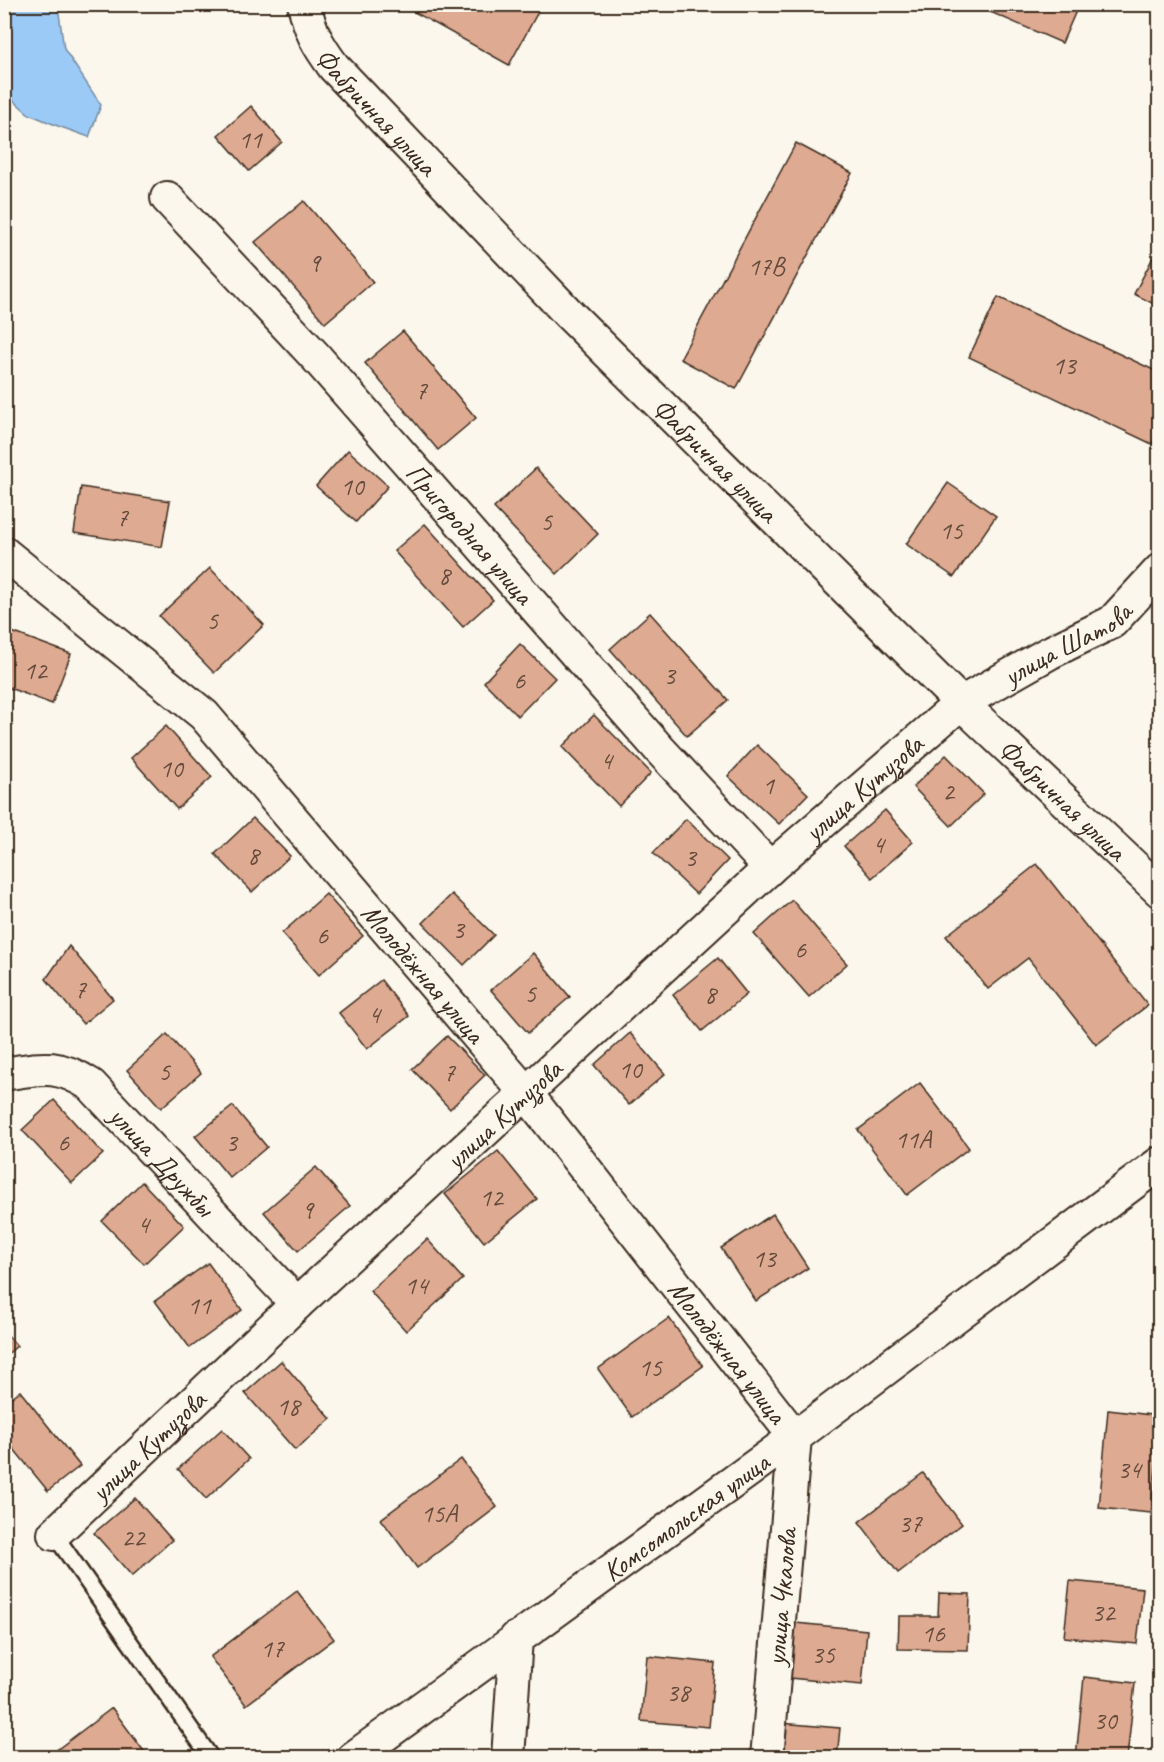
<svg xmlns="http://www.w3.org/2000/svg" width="1164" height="1762" font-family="Caveat,sans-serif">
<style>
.water{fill:#9ccaf7;stroke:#758aa0;stroke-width:1.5}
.building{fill:#deaa92;stroke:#3b2a1e;stroke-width:1.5}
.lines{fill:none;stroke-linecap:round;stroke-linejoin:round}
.lane-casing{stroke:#3b2a1e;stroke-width:20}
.street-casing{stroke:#3b2a1e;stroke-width:36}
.lane{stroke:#fbf7ec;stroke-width:15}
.street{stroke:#fbf7ec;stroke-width:32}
.labels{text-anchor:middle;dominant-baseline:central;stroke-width:6;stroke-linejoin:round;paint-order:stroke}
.number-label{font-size:26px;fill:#644a3b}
.street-label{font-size:28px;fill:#3b2a1e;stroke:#fbf7ec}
</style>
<rect width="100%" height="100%" fill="#fbf7ec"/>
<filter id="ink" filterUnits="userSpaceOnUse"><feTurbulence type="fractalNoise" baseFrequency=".0167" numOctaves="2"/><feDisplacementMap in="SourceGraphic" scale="12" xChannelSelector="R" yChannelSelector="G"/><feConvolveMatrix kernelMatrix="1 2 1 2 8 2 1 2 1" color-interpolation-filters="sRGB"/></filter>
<g filter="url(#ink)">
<!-- water -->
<polygon class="water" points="4,5 60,5 59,13 64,49 101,105 89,137 58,126 29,114 5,93"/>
<!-- building -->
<g class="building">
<polygon points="400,4 530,4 539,10 509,65"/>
<polygon points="972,4 1079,4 1062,43"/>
<polygon points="251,106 282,142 249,171 218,135"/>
<polygon points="796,143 852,173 736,389 680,359"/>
<polygon points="304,201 373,282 325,323 255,242"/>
<polygon points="1160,244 1160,307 1134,294"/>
<polygon points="998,297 1160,373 1160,428 1152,444 969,357"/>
<polygon points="403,331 476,418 438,450 365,363"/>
<polygon points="348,450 388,486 356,522 316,486"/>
<polygon points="536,468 598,534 557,574 494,508"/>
<polygon points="948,483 996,516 954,577 906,544"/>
<polygon points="81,487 170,501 162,547 74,533"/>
<polygon points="425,524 493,600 463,627 394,551"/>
<polygon points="210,568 264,625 214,673 159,616"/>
<polygon points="650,613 728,700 687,736 610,649"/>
<polygon points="4,629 71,654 52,704 4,686"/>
<polygon points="520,644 555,678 518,716 484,682"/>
<polygon points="594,715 651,773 619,806 562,747"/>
<polygon points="166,726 212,777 177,809 131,758"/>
<polygon points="757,745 808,794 779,824 728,776"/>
<polygon points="946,755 984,794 951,826 913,787"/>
<polygon points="885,810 913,842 872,878 844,846"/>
<polygon points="253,818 290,856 252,892 215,854"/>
<polygon points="686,819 728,860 696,894 653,853"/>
<polygon points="1037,864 1148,1005 1096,1045 1028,958 988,989 946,936"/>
<polygon points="326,894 363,936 319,975 282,933"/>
<polygon points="452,894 494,935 464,965 423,923"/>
<polygon points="792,900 847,964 809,997 754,934"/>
<polygon points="69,946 113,999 83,1024 46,979"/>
<polygon points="533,953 570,997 528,1033 491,990"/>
<polygon points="718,958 747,994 702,1031 673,995"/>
<polygon points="381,980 409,1016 367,1049 339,1013"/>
<polygon points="630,1033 665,1074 629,1105 594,1065"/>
<polygon points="167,1034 201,1073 161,1108 127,1070"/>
<polygon points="447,1036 485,1075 450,1109 412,1069"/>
<polygon points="920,1083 969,1148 907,1195 858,1130"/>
<polygon points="54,1100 103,1154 72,1183 22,1130"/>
<polygon points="233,1106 267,1147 230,1178 195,1136"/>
<polygon points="498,1151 537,1199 484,1242 445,1194"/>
<polygon points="316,1167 350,1206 298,1251 264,1212"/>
<polygon points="142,1182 184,1226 144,1264 102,1221"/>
<polygon points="773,1214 808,1268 756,1301 721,1248"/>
<polygon points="427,1239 463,1279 406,1331 370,1291"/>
<polygon points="208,1263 242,1310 190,1348 155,1301"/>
<polygon points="669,1318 703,1366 632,1417 598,1369"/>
<polygon points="4,1331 17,1346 4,1357"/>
<polygon points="281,1361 331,1419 295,1450 245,1393"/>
<polygon points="20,1391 80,1466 48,1491 4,1437 4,1403"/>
<polygon points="1108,1410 1160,1416 1160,1431 1151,1513 1099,1508"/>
<polygon points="222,1429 249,1459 206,1499 178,1469"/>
<polygon points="461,1459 497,1507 417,1568 381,1519"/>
<polygon points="923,1473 962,1524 898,1573 859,1522"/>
<polygon points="135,1498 172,1540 132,1576 94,1533"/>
<polygon points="1070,1581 1143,1588 1137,1644 1064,1637"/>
<polygon points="297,1591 334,1639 246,1705 210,1657"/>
<polygon points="939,1593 970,1594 968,1650 898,1649 899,1616 938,1616"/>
<polygon points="785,1622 867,1630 862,1685 779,1677"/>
<polygon points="647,1656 715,1663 709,1727 641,1721"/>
<polygon points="1084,1677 1135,1683 1127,1758 1076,1758"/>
<polygon points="112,1708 149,1758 46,1758"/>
<polygon points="780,1723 840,1728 837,1758 776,1758"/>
</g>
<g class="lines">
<defs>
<polyline id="lane" points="54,1534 211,1758"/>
<g id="street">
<path id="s1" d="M304,4C311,33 317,44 334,67L570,315L961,703L1160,891"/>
<path id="s2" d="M167,198L315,356L661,751L770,868"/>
<path id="s3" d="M4,553L204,715L526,1093L795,1437L767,1758"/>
<path id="s4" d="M4,1074C42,1068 57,1063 91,1085L297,1304"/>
<path id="s5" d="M54,1534L297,1304L770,868L961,703L1049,653L1112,622L1160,570"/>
<path id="s6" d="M353,1758L795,1437L1160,1163"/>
<polyline points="508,1758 516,1638"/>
</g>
</defs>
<!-- lane casing -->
<use href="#lane" class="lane-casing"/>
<!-- street casing -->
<use href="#street" class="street-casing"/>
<!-- lane -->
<use href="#lane" class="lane"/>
<!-- street -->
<use href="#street" class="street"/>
</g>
</g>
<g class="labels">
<!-- number labels -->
<g class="number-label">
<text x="250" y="139">11</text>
<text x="314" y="262">9</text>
<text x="766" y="266">17В</text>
<text x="1064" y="365">13</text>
<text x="421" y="390">7</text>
<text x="352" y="486">10</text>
<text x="122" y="517">7</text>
<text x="546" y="521">5</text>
<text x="951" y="530">15</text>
<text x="444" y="575">8</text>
<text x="212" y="620">5</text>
<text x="35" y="670">12</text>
<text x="669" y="675">3</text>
<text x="519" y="680">6</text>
<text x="606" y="760">4</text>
<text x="171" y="768">10</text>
<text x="768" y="785">1</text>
<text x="948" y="791">2</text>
<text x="878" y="844">4</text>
<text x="253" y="855">8</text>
<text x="690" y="857">3</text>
<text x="458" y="929">3</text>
<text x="322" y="935">6</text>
<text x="800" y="949">6</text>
<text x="80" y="989">7</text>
<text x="530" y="993">5</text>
<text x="710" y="994">8</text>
<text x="374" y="1014">4</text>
<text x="630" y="1069">10</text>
<text x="164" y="1071">5</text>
<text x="449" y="1072">7</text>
<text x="913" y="1139">11А</text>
<text x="63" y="1142">6</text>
<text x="231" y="1142">3</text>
<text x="491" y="1197">12</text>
<text x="307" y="1209">9</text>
<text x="143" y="1224">4</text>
<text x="764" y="1258">13</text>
<text x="416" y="1285">14</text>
<text x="199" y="1305">11</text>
<text x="650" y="1367">15</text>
<text x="288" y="1406">18</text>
<text x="1129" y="1469">34</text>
<text x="439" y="1513">15А</text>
<text x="910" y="1523">37</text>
<text x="133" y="1537">22</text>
<text x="1103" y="1612">32</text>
<text x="933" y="1633">16</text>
<text x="272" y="1648">17</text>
<text x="823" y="1654">35</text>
<text x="678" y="1692">38</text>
<text x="1105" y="1720">30</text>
</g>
<!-- street labels -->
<g class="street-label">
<text stroke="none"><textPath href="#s1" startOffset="132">Фабричная улица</textPath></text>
<text stroke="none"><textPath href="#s1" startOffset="618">Фабричная улица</textPath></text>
<text stroke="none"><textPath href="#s2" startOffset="452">Пригородная улица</textPath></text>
<text stroke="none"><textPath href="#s5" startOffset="1352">улица Шатова</textPath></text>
<text stroke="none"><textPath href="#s5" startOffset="1101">улица Кутузова</textPath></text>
<text stroke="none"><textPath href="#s1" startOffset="1104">Фабричная улица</textPath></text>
<text stroke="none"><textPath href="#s3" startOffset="596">Молодёжная улица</textPath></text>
<text stroke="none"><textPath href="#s5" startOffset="615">улица Кутузова</textPath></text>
<text stroke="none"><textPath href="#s4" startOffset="195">улица Дружбы</textPath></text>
<text stroke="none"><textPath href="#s3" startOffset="1082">Молодёжная улица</textPath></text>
<text stroke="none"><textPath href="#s5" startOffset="129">улица Кутузова</textPath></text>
<text stroke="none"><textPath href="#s6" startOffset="411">Комсомольская улица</textPath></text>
<text transform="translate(781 1597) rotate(-85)">улица Чкалова</text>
</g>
</g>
<!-- margin -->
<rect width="1164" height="1762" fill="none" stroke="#fbf7ec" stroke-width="24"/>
<rect x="12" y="12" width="1140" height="1738" fill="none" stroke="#3b2a1e" stroke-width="2" filter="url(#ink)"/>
</svg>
